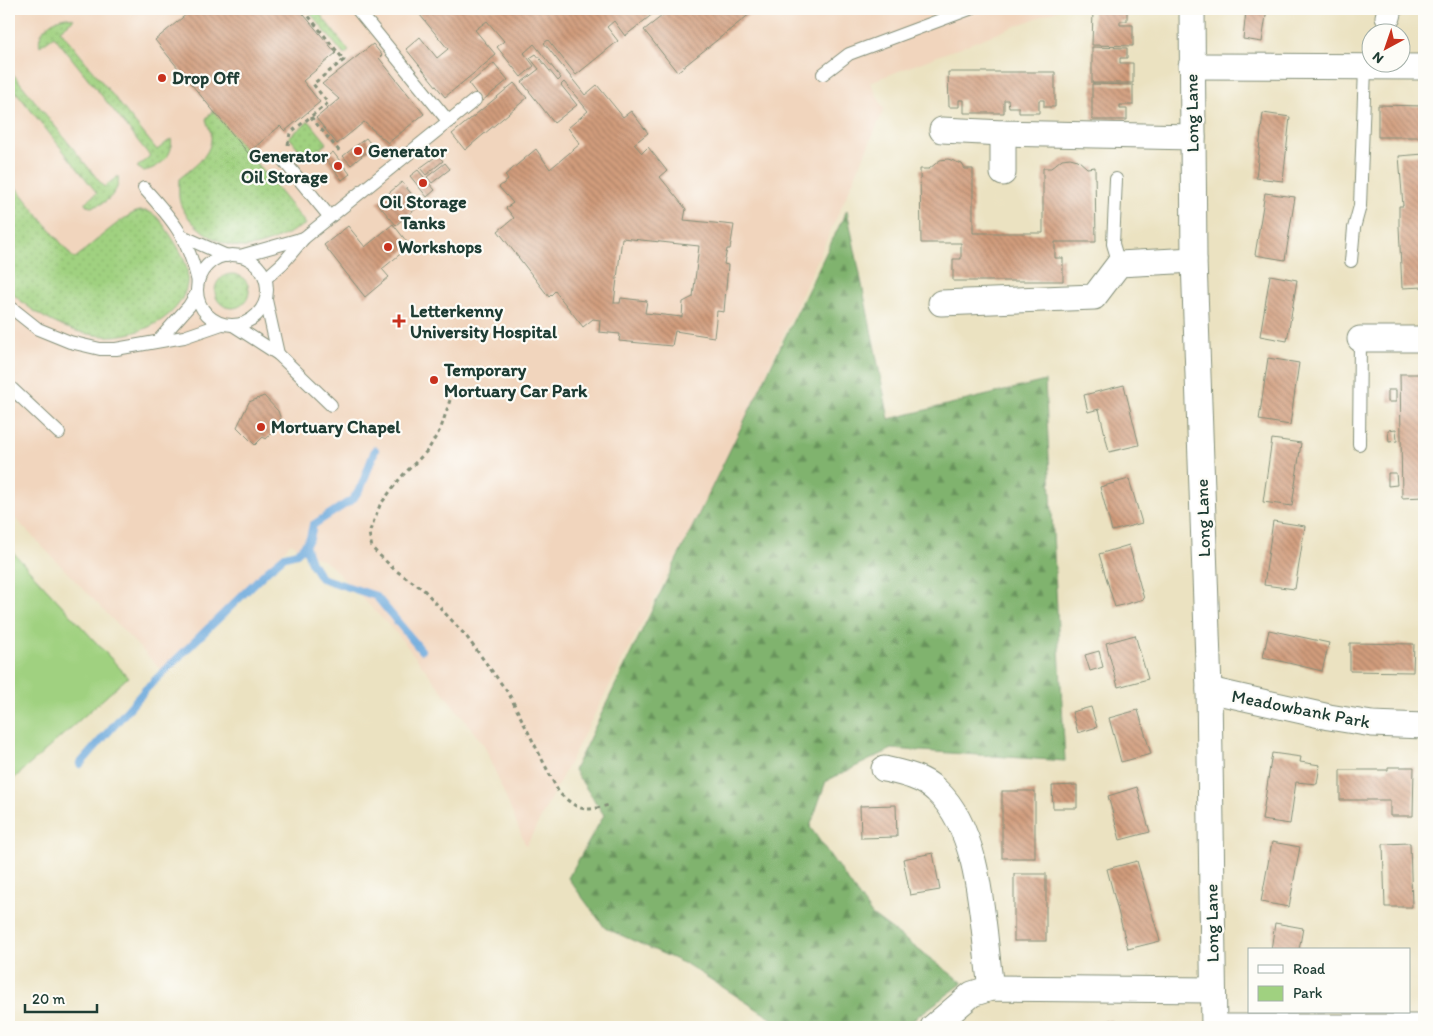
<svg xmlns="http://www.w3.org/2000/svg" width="1433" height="1036" font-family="Itim,sans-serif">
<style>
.built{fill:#f1d5bd}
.grass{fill:url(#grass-dots);stroke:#60875a}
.forest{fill:url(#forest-firs);stroke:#507851}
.park{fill:#a0d180;stroke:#60875a}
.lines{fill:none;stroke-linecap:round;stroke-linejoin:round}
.stream{stroke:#69a7db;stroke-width:8}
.building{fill:url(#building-back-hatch);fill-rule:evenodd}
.lane-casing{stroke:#85907a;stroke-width:14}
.street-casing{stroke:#85907a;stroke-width:27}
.path{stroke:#85907a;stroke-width:3;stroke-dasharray:4 4;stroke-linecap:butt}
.lane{stroke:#fff;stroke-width:12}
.street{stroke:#fff;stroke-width:25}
.poi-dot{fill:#c8321e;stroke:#fdfcf7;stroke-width:2}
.labels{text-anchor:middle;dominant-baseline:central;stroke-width:4.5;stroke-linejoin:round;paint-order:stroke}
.poi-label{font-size:18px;font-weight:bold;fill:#1f3d34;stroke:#fdfcf7;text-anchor:start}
.street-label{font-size:18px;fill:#1f3d34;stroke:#fdfcf7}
</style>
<defs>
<pattern id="grass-dots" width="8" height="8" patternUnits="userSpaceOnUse" patternTransform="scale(1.25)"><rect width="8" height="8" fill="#a0d180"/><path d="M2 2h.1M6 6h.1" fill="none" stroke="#89b46f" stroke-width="1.8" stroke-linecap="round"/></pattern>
<pattern id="forest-firs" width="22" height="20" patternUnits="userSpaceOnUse" patternTransform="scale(1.25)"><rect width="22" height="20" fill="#80b36e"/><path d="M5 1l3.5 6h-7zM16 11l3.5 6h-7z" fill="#68935b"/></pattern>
<pattern id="building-back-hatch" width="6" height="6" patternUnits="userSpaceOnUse" patternTransform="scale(1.25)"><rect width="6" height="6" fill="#d19c7c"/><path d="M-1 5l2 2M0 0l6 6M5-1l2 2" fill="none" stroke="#a98066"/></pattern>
</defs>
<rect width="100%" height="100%" fill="#fdfcf7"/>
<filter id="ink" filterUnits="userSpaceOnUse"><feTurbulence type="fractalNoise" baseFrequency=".02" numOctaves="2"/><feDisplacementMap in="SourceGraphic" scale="10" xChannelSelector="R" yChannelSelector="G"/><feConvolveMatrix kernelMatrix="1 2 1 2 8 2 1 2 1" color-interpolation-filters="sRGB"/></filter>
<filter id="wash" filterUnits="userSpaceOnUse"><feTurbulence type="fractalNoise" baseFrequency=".0096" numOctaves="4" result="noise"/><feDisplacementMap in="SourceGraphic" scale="20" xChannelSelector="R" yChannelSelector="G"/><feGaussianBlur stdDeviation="1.12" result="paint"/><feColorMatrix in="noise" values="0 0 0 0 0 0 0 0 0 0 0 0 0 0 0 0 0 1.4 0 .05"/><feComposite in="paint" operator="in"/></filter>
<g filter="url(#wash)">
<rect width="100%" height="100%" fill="#ebe2c1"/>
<!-- built -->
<polygon class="built" points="9,9 1060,9 870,82 884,109 854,179 726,462 526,846 484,745 399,636 329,564 291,543 166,675 9,512"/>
<!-- grass -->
<g class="grass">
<polygon points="307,9 316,9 349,51 344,55"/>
<path d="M68,17L74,19L60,30L157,150L171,139C175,155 158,169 143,171L137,167L150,156L54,36L40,46C36,31 54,17 68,17Z"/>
<path d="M9,69L104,187L118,176C121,191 105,206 90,207L84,203L97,193L9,83Z"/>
<path d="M213,110L306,224C289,233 268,245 248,247C222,249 189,227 180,203C178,196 179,187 179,179C192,168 213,155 211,135C210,129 207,124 206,119Z"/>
<polygon points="309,121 327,143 307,159 289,137"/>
<path d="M9,179L74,259C87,249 127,211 141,211C155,210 162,223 169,233C176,244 185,257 187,270C193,313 142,337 106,336C68,334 35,316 9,290Z"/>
<circle cx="232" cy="291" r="17"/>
</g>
<!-- forest -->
<polygon class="forest" points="847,210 889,419 1045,381 1065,761 892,749 826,781 810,827 872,915 963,983 903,1027 785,1027 688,965 605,928 568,878 604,815 574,770"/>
<!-- park -->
<polygon class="park" points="9,548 128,677 9,783"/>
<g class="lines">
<!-- stream -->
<g class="stream">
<polyline points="305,545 311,562 321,578 376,596 421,650"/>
<polyline points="80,764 146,689 268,570 285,556 297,553 305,545 310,538 313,525 353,499 362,485 375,450"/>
</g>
</g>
<g id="blocks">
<!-- building -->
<g class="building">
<polygon points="193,9 299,9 336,53 303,81 320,102 285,131 280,126 248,153 155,40"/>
<path d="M415,9H659L625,36L614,21L607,27L618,41L576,75L548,40L544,43L585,95L597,85L623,117L631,111L648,133L634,144L642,153L648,147L667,171L660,177L686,209L684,220L734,225L730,249H727L724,264L728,265L724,312L717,311L714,337L675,331L672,346L619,341L620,334L599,332L600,320L593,319L583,327L555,291L549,297L498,231L514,218L506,208L513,203L499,187L508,180L505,175L536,149L550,169L580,144L568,128L588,111L564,82L561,85L577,105L554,123L522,82L539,69L530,58L536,54L558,81L561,78L534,44L524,53L534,66L521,77L497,47L504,41L487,21L475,30L496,55L445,97L406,49L420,37L437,58L448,49ZM622,238L699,246L693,297L683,302L682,317L645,313L647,301L621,298L620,303H614Z"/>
<polygon points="671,9 756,9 677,72 644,30"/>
<polygon points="1241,9 1267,9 1262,42 1243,39 1246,11"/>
<polygon points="1093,10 1127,10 1127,21 1120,21 1120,25 1133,25 1133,46 1092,45"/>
<polygon points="373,44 382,55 379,58 424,114 388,143 364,122 337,144 316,118 339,99 322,84"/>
<polygon points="1092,47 1127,48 1127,58 1120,58 1120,63 1133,63 1133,83 1092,83"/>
<polygon points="494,63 508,80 482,101 469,84"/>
<polygon points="948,72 1055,72 1055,107 1044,107 1044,100 1039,100 1039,113 1019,113 1019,107 1009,107 1008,100 1004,100 1004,113 964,113 964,100 959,100 959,107 949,107"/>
<polygon points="514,83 527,98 465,150 452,134"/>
<polygon points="1092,84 1133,85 1133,105 1120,105 1120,109 1127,109 1127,120 1092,120"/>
<polygon points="1378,105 1424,106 1424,137 1378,137"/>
<polygon points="1263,113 1290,117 1283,181 1256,178"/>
<polygon points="366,138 373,147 351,165 343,156"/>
<polygon points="333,152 350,174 342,180 325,158"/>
<polygon points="1424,154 1424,287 1402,288 1399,226 1399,206 1403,206 1399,156"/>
<polygon points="438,155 443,161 426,175 420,168"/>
<polygon points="1070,158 1078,160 1087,168 1095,167 1096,242 1055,242 1055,258 1063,258 1063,281 953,281 953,259 961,259 961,243 921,243 920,169 929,169 940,160 948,159 962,164 965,169 973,169 973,233 1043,233 1043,168 1051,168 1062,159"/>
<polygon points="445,163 450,169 432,183 427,177"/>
<polygon points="418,170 435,190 427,197 410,176"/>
<polygon points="402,182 420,205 396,225 377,203"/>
<polygon points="1265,193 1295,197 1285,260 1255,255"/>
<polygon points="393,224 410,246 382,269 389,277 365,297 324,245 348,226 365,247"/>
<polygon points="1270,275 1297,280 1287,341 1260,336"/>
<polygon points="1268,358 1299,363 1290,425 1259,420"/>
<polygon points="1400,374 1424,374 1424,497 1402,498"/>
<polygon points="1124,385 1139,445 1109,452 1099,409 1088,412 1084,395"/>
<rect x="1388" y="390" width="8" height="12"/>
<polygon points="264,396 278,411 282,422 266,439 263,437 255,445 237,427 249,402"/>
<polygon points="1396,429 1397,441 1389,442 1388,430"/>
<polygon points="1272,439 1301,443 1292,506 1263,502"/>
<polygon points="1388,473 1396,473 1397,485 1388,486"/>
<polygon points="1129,479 1142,523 1112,531 1100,487"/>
<polygon points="1273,521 1305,526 1295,589 1264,585"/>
<polygon points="1129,545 1144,599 1115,607 1099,554"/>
<polygon points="1269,630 1329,643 1322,671 1263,657"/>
<polygon points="1135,635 1148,679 1118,687 1106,643"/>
<polygon points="1350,643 1414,644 1413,672 1350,671"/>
<polygon points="1099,651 1103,667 1090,671 1085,655"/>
<polygon points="1091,707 1097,727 1078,733 1072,712"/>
<polygon points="1138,710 1151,754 1121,762 1109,718"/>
<polygon points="1272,753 1301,757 1300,762 1320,765 1317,784 1296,782 1290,824 1262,820"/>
<polygon points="1388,767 1414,767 1413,816 1390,816 1390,800 1340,800 1340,770 1388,770"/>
<polygon points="1077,785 1077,808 1053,808 1052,786"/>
<polygon points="1137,787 1150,832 1120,840 1108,796"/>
<rect x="1002" y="791" width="33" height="67"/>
<polygon points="896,805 897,837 861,838 860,806"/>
<polygon points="1272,842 1300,847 1289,907 1261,902"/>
<polygon points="1410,843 1412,907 1385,907 1383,844"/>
<polygon points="933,853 940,890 910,895 903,859"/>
<polygon points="1137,861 1160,941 1128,949 1107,869"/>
<rect x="1014" y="874" width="32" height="67"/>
<polygon points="1275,923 1303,928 1299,950 1271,950"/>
<polygon points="1111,1020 1112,1027 1080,1027 1080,1026"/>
</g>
</g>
</g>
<g filter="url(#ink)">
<use href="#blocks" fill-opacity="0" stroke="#85907a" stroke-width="1"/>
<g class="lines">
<defs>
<g id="lane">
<polyline points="357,9 449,122"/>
<polyline points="823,74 849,54 970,9"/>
<polyline points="284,161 329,216"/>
<polyline points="1116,179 1113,244 1119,264"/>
<path d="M144,188C174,221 188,238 198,282"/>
<polyline points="184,237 227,256"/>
<circle cx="232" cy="290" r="35"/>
<polyline points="240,256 304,238"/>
<polyline points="1351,261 1354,228 1360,206 1365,68"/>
<polyline points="265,279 283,263 304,238 475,100"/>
<polyline points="266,300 278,354"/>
<polyline points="9,306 38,329 70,342 100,349 116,349 184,337 222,324"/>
<polyline points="233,325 278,354 331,405"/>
<polyline points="159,340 189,306 197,293"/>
<polyline points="9,386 59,433"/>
<polyline points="1359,444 1360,339"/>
</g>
<g id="street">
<polyline points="1192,9 1194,260 1209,690 1214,1027"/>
<polyline points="1388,17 1390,9"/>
<polyline points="1191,66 1424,67"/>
<polyline points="942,130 1003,133 1193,137"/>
<polyline points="1003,173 1003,133"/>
<polyline points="941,303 1094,297 1119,264 1194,260"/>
<polyline points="1360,339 1424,339"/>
<polyline points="1209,690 1329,717 1372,724 1424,726"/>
<path d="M884,769C902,773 923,777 937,791C983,834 982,928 991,988"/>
<polyline points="933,1027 972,994 991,988 1213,990"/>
<polyline points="1214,1027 1424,1027"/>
</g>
</defs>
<!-- lane casing -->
<use href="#lane" class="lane-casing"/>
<!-- street casing -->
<use href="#street" class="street-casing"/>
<!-- path -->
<g class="path">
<polyline points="311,117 340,152"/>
<polyline points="288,145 290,133 328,103 313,84 344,60 303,9"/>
<path d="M450,400L441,428L428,450L401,477L380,505L369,533L372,548L395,570L423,589L466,636L509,694L559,793C580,811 583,812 609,805"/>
<polyline points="1424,536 1422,539 1424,566"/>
</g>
<!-- lane -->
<use href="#lane" class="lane"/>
<!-- street -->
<use href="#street" class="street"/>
</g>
</g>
<!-- markers -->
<g class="poi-dot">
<circle cx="162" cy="78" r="5"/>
<circle cx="358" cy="151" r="5"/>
<circle cx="338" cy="166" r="5"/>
<circle cx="423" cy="183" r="5"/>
<circle cx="388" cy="247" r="5"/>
<path d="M396.5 313.5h5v5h5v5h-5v5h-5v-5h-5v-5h5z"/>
<circle cx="434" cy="380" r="5"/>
<circle cx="261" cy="427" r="5"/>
</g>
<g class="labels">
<!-- poi labels -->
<g class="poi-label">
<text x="172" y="78">Drop Off</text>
<text x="368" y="151">Generator</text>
<text x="328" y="156" text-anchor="end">Generator<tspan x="328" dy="21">Oil Storage</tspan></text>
<text x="423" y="202" text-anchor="middle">Oil Storage<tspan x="423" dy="21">Tanks</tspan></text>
<text x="398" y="247">Workshops</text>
<text x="410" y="311">Letterkenny<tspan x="410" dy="21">University Hospital</tspan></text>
<text x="444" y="370">Temporary<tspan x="444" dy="21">Mortuary Car Park</tspan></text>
<text x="271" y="427">Mortuary Chapel</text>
</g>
<!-- street labels -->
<g class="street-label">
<text transform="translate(1192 113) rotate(-91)">Long Lane</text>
<text transform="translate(1203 518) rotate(-92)">Long Lane</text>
<text transform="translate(1301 709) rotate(11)">Meadowbank Park</text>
<text transform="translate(1212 923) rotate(-91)">Long Lane</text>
</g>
</g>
<!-- margin -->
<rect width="1433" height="1036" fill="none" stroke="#fdfcf7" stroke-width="30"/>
<!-- legend -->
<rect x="1248" y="948" width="162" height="65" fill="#fdfcf7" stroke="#a4b0a9"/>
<rect x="1258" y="965" width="25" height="8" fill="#ffffff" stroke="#a4b0a9"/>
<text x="1293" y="974" font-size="15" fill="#1f3d34">Road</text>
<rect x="1258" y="986" width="25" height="15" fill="#a0d180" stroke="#a4b0a9"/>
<text x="1293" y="998" font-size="15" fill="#1f3d34">Park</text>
<!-- north arrow -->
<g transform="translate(1386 48) rotate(220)"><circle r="24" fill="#fdfcf7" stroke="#a4b0a9"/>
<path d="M0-4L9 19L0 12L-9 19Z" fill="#c8321e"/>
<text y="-8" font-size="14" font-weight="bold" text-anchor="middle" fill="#1f3d34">N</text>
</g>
<!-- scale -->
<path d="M25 1004v8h72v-8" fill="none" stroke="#1f3d34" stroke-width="2.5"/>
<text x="32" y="1004" font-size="15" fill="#1f3d34" stroke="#fdfcf7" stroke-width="4" paint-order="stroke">20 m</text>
</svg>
